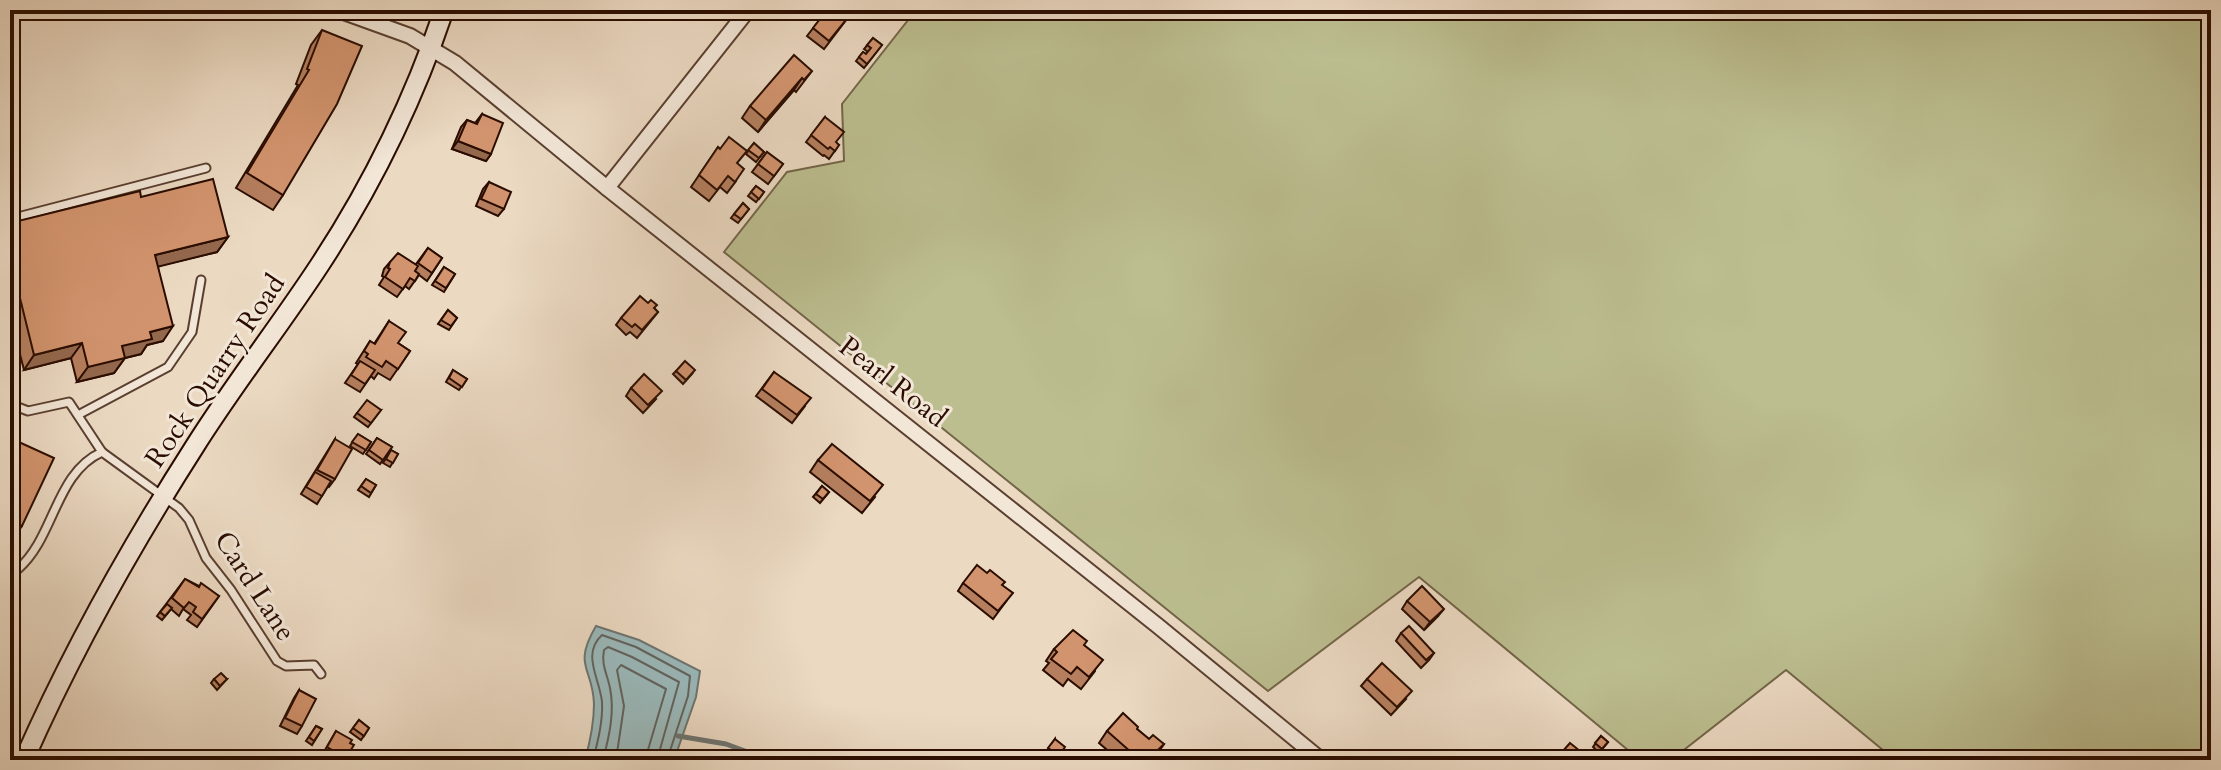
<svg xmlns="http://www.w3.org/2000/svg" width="2221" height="770" font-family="Cardo,serif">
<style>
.green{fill:#bcbe90;stroke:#736548;stroke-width:2}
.water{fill:#9ab9bb;stroke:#6d7470;stroke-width:2}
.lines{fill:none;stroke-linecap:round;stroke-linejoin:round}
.shore{stroke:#62625e;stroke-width:2}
.stream{stroke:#6d7470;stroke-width:5}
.lane-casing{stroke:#5a3f30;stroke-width:11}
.street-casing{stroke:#5a3f30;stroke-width:18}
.secondary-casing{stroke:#2a0c00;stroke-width:22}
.lane{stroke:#f2e6d7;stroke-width:7}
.street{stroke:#f2e6d7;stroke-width:14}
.secondary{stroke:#f2e6d7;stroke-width:18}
.wall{fill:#b57f5f;stroke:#2a0c00;stroke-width:2}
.shaded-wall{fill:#93684d;stroke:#2a0c00;stroke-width:2}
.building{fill:#d2946e;stroke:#2a0c00;stroke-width:2}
.labels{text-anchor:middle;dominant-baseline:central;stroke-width:6;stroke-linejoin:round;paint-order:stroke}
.street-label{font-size:28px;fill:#2a0c00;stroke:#f2e6d7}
</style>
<rect width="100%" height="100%" fill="#ebd9c2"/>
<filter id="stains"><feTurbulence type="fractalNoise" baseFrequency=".0025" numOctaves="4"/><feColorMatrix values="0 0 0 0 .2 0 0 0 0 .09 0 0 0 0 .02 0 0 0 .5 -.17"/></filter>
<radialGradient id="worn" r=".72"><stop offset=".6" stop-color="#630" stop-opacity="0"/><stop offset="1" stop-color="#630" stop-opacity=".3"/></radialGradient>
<!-- green -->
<polygon class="green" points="916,10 2211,10 2211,760 1895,760 1786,670 1671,760 1640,760 1419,577 1268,691 724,252 787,172 844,161 842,104"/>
<!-- water -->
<path class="water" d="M596,626L639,640L700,671L696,697L674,760H585C590,742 594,723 594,704C593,667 572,667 596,626Z"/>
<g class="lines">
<!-- shore -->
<g class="shore">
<path d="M593,760C598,741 603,721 602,702C600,679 581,654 602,635L636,647L690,676L688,696L667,760"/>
<path d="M603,760C609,737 615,712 610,688C607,673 601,665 604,650L608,647L632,657L679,682L657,760"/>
<polyline points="616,760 624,706 617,670 621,665 666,689 645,760"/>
</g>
<!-- stream -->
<polyline class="stream" points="678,736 726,744 769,760"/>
<defs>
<g id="lane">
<polyline points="142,13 153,10"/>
<polyline points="10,219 206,168"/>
<polyline points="10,404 28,411 69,402 102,452"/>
<polyline points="78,415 168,367 192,332 201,280"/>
<path d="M10,568L18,569C55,537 55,473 102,452L179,508L189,520L206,558L231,590L277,661L286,666L314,665L321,674"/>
</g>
<g id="street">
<polyline points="338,10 410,36 455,63 607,188 1158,626 1321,760"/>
<polyline points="607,188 748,10"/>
</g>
<path id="secondary" d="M24,760C72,651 131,546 195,446C234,384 279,327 319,266C371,187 414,99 444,10"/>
</defs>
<!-- lane casing -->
<use href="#lane" class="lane-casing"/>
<!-- street casing -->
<use href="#street" class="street-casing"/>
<!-- secondary casing -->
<use href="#secondary" class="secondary-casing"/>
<!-- lane -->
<use href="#lane" class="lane"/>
<!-- street -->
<use href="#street" class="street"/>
<!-- secondary -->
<use href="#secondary" class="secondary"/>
</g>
<!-- wall -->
<g class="wall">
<polygon points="827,10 850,15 824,49 807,36"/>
<polygon points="322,30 283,195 273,210 236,188 298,85 296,84 311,45"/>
<polygon points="873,38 882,45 864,68 856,61 863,52 866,54 868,52 864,49"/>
<polygon points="812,71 796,92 794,90 758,132 742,118 750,106"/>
<polygon points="482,114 491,154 486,161 452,149 461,127 467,120 475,123"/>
<polygon points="825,117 836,143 839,145 829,159 824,155 823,156 806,142"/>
<polygon points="754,143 764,152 756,162 746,154"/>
<polygon points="718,147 738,164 736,181 727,193 720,187 709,201 691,187"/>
<polygon points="767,152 783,164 768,184 752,172"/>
<polygon points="489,182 504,209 498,216 476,206 483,189"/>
<polygon points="756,186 764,192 756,202 748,196"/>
<polygon points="141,197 228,237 217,252 158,266 163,341 147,345 141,354 125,358 114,373 77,382 71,358 24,370 10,315 10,223"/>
<polygon points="743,203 749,209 738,223 731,218"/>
<polygon points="428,248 442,258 427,281 419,275 409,289 405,286 397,297 379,285 384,277 382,276 384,269 390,262 416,264"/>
<polygon points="444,267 455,274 444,292 432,285"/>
<polygon points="654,308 658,312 637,338 630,332 626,335 616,325 621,318"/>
<polygon points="448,310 457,318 449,330 438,324"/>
<polygon points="389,321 398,343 410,351 390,380 378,373 374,379 371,376 360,392 345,383 358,364 356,363 370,341 374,344"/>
<polygon points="453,370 467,379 459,390 446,382"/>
<polygon points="676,371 692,374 683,384 673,374"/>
<polygon points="774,372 805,406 792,423 756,396"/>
<polygon points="631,388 656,399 643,413 626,396"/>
<polygon points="381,410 368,427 354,417 357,413"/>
<polygon points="358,434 371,442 363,454 350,446"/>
<polygon points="10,438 22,526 11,541 10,541"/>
<polygon points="377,438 392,447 380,464 366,454"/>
<polygon points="335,439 335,479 329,487 328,486 317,504 301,494"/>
<polygon points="391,450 398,454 390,467 383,463"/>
<polygon points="818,460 875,497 862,513 810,472"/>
<polygon points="366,479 376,485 369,497 358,490"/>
<polygon points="822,486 829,492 820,503 813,497"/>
<polygon points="185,579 219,596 197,627 187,620 191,615 183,609 179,616 171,609 162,620 157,616"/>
<polygon points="963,583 1002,585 1007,600 993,619 958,591"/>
<polygon points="1407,601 1438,616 1424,630 1402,609"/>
<polygon points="1401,633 1434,653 1429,660 1421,668 1396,641"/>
<polygon points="1084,645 1095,671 1081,689 1068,679 1063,686 1043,670 1049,663 1046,661 1054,649"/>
<polygon points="214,679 227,679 217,690 211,683"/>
<polygon points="1367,679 1406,699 1391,715 1361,686"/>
<polygon points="299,690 302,726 297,734 280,726 294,698"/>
<polygon points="359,720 369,728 361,740 350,732"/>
<polygon points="316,726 322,729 312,745 306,741"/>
<polygon points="1137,729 1149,739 1164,744 1160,750 1171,760 1119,760 1099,743 1107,731"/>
<polygon points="336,731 350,743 349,753 344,760 331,760 322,755"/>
<polygon points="1601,736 1608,742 1599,753 1593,747"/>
<polygon points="1055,739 1056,760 1047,760 1045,758 1048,753 1046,752"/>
</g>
<!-- shaded-wall -->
<g class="shaded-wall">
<polygon points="802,78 794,90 758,132 766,120"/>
<polygon points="458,141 491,154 486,161 452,149"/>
<polygon points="228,237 217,252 145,270 155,255"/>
<polygon points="19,294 10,308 10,297"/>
<polygon points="173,326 163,341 147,345 141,354 125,358 114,373 77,382 88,367 122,346 150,332"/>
<polygon points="82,343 71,358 24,370 34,355"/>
<polygon points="1444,609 1438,616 1424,630 1430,622"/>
</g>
<!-- building -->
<g class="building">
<polygon points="827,10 843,10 850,15 829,41 813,28"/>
<polygon points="322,30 362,46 337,104 283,195 247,173 309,70 307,69"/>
<polygon points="873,38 882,45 867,64 859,57 863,52 866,54 871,48 867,45"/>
<polygon points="794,55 812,71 804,80 802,78 766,120 750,106"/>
<polygon points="482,114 503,123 491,154 458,141 467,120 477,124"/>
<polygon points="825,117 844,132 836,142 839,145 835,151 830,147 828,149 811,135"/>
<polygon points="729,137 747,151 737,163 744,169 735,182 728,176 717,190 699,175 718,147 720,149"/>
<polygon points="754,143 764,152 759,158 748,150"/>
<polygon points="767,152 783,164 774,176 758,164"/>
<polygon points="213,179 228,237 155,255 173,326 150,332 152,339 122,346 125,358 88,367 82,343 34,355 19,294 10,297 10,223 140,191 141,197"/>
<polygon points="489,182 511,192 504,209 481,199"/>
<polygon points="756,186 764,192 759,199 751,192"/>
<polygon points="743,203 749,209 741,219 734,214"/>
<polygon points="428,248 442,258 432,273 418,263"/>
<polygon points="398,253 418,266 415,271 419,274 415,281 410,278 403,289 385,277 390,269 388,268 390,262"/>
<polygon points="444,267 455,274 446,288 435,281"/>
<polygon points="640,296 648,303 651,300 657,305 654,308 658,312 642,330 635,324 632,327 621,318"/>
<polygon points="448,310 457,318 451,326 441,320"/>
<polygon points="389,321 406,332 398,343 410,351 398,369 386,361 382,367 366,357 368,354 364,351 370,341 375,344"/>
<polygon points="360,361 375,370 365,384 351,375"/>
<polygon points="685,361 695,370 686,380 676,371"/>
<polygon points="453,370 467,379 462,387 449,378"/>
<polygon points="774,372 811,398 797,415 762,389"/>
<polygon points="644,374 662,391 648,405 631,388"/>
<polygon points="367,400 381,410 371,423 357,413"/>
<polygon points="358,434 371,442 366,450 352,442"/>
<polygon points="10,438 54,458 22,526 10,521"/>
<polygon points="377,438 392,447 383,460 369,450"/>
<polygon points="335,439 352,449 335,479 317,470"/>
<polygon points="832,444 883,485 870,501 818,460"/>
<polygon points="391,450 398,454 393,463 386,459"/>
<polygon points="315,472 331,481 322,496 306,487"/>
<polygon points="366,479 376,485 371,493 361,486"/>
<polygon points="822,486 829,492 823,499 816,494"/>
<polygon points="977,565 987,573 990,570 1005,582 1002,585 1013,593 998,611 963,583"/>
<polygon points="185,579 199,587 201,583 219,596 202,619 193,612 196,607 189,602 184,608 172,598"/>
<polygon points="1422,586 1444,609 1430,622 1407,601"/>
<polygon points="167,604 172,608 165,616 160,612"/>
<polygon points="1409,626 1434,653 1426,660 1401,633"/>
<polygon points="1073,630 1087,641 1084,645 1103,660 1089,677 1077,667 1071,674 1051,659 1057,652 1054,649"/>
<polygon points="1382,663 1412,691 1397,707 1367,679"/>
<polygon points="221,673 227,679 220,686 214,679"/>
<polygon points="299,690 316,699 302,726 285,718"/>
<polygon points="1123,713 1138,727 1137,729 1149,739 1153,735 1164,744 1159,749 1171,760 1140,760 1107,731"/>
<polygon points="359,720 369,728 364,736 353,728"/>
<polygon points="316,726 322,729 314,741 309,737"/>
<polygon points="336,731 352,740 350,743 354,745 349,753 345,751 343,756 327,747"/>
<polygon points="1601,736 1608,742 1602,749 1595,743"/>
<polygon points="1055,739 1065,747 1056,760 1048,754 1051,750 1048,748"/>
<polygon points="1570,743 1591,760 1555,760"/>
<polygon points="181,751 189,756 187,760 181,760 177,758"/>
</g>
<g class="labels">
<!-- street labels -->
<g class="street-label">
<text transform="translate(215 371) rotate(-56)">Rock Quarry Road</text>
<text transform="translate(893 382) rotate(38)">Pearl Road</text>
<text transform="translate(255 586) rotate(57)">Card Lane</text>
</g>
</g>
<!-- margin -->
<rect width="2221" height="770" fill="none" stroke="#ebd9c2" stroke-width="40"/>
<rect x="12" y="12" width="2197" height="746" fill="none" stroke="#2a0c00" stroke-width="4"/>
<rect x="20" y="20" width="2181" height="730" fill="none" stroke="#2a0c00" stroke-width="2"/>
<rect width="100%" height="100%" filter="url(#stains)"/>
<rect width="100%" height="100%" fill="url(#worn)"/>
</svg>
